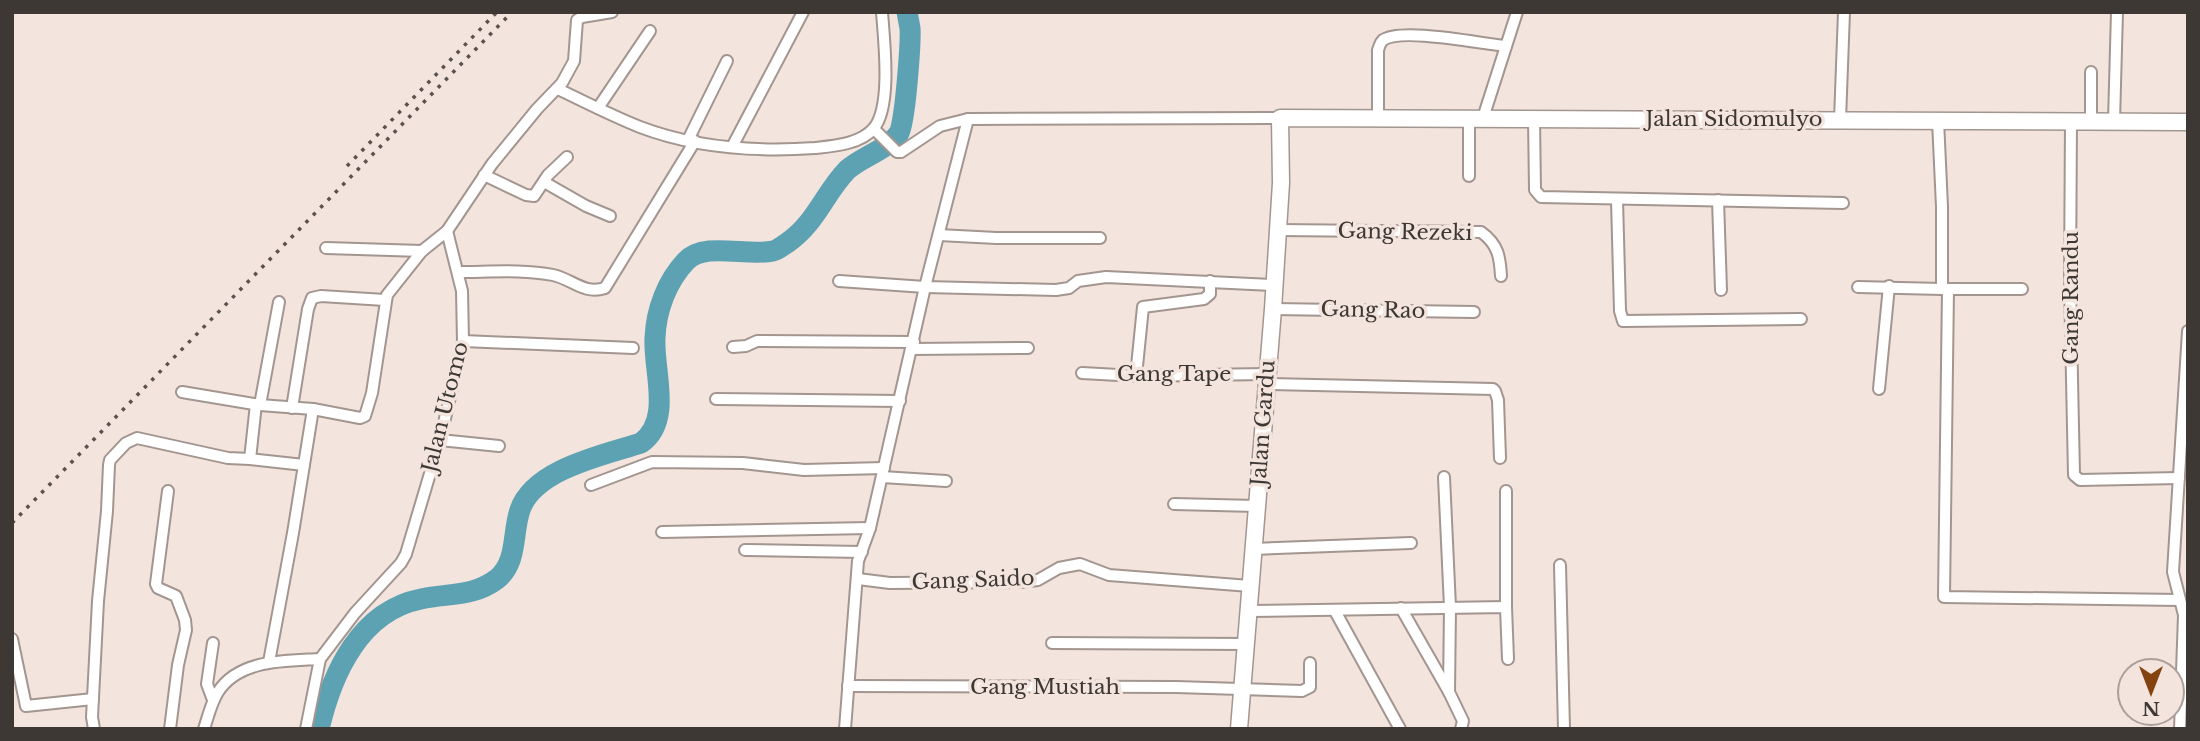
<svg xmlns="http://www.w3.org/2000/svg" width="2200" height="741" font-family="'Libre Baskerville',serif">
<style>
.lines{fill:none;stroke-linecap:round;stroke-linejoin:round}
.river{stroke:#5da2b2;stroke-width:21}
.street-casing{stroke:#a3958f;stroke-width:14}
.secondary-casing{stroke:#a3958f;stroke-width:19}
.street{stroke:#fff;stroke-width:10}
.secondary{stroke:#fff;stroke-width:16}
.rail{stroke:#5a524f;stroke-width:3.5;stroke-dasharray:3.5 7;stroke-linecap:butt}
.labels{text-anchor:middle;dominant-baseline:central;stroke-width:7;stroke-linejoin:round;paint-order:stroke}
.street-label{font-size:21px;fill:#3e3835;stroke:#f3e4dd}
</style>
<rect width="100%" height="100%" fill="#f3e4dd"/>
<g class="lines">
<!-- river -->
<path class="river" d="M319,729C332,673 360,611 421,599C449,593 473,597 497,579C518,562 512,533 520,510C534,469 604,455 641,443C673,420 653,371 655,338C656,310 667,281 686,261C705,241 747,257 773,251C778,250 782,246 787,243C816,223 824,194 847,170C861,157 889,149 899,133C905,125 911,41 910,28C909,23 908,17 907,12"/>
<defs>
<g id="street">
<path d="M558,89C585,102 612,116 640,127C695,148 757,152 815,148C834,146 861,144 874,128C892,106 884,40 882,12"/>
<polyline points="598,108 650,31"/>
<path d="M1378,118V50C1380,45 1379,44 1383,40C1402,27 1482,44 1506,46"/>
<polyline points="1469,118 1469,176"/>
<polyline points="1483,118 1517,12"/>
<polyline points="1534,118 1535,190 1541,197 1843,203"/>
<polyline points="1840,120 1844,12"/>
<polyline points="2071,121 2070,282 2074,475 2080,480 2179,478"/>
<polyline points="2091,121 2091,72"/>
<polyline points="2114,121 2117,12"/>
<polyline points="874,129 897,152 901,152 940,126 968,119 1280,118"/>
<polyline points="688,140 727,61"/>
<polyline points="732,147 803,12"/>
<polyline points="484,175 526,195 534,196 548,175 567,157"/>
<polyline points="544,182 586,206 610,216"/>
<polyline points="1617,200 1620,311 1623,321 1801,319"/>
<polyline points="1718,200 1721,290"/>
<path d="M1278,230L1481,232C1498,244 1500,257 1501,276"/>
<polyline points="939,235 996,238 1100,238"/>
<polyline points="326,248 422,251"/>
<path d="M458,272C489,272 523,269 553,275C572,279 584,295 605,288L695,141"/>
<polyline points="839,281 925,287 1056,290 1069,288 1078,281 1106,277 1274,285"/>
<polyline points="1858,287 1942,289 1942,207 1938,120"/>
<polyline points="1942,289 2022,289"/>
<polyline points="1948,289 1944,597 2180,600"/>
<polyline points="1273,309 1474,312"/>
<polyline points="463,341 633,348"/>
<polyline points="733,347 746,346 757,341 914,342"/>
<polyline points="912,349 1028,348"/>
<polyline points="1082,373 1136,376 1266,374"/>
<polyline points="1136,376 1143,307 1204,299 1210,294 1210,281"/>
<polyline points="1265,384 1493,389 1495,391 1498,400 1500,458"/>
<polyline points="1879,389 1889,286"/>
<polyline points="182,392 260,405 313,409 360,418 365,416 372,393 387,295 422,251 447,231 492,164 537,109 562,83 574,61 577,20 582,17 612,12"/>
<polyline points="716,399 900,401"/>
<polyline points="260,405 279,302"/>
<polyline points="292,408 308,309 312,298 321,296 385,300"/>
<polyline points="440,440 499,446"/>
<polyline points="250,459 304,465"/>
<polyline points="882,477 946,481"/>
<polyline points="1444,477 1450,607 1449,692"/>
<polyline points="591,485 652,462 743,463 804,470 884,468"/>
<polyline points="168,491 156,584 158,588 176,596 185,620 186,630 178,665 170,729"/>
<polyline points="1506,491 1506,607"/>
<polyline points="1174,504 1257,506"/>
<polyline points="662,532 870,528"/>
<polyline points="1253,549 1411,543"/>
<polyline points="745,550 862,552"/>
<polyline points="1560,565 1564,729"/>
<polyline points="858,579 890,583 1021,582 1038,580 1059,568 1080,564 1109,575 1250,586"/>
<polyline points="1401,608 1449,692 1463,721 1461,729"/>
<polyline points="1248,611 1506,607 1508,659"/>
<polyline points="1335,611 1400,729"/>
<polyline points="12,639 26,706 93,699"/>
<polyline points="213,643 207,684 213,700"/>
<polyline points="1052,643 1246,644"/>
<polyline points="269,662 293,533 313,409"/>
<polyline points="848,686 1176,687 1302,691 1310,687 1310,663"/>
<polyline points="94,729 92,717 98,601 107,511 109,465 110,460 126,443 137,438 228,458 250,459 256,404"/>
<path d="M204,729C208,717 211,703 218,692C239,659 286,661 320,659"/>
<polyline points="306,729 320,659 355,613 401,563 406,554 440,440 463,341 462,291 447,231"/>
<polyline points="845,729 858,561 870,528 925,287 968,119"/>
<polyline points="2180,729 2184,615 2173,572 2188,331"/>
</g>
<polyline id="secondary" points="1239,729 1273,309 1281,183 1280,118 2188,122"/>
</defs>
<!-- street casing -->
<use href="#street" class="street-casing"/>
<!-- secondary casing -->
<use href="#secondary" class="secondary-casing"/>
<!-- street -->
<use href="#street" class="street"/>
<!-- secondary -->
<use href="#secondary" class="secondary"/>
<!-- rail -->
<g class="rail">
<polyline points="347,166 497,12"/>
<polyline points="12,523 512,12"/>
</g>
</g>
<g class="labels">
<!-- street labels -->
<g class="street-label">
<text x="1734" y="119">Jalan Sidomulyo</text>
<text transform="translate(1405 232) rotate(1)">Gang Rezeki</text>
<text transform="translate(2071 298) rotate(-90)">Gang Randu</text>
<text transform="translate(1373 310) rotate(1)">Gang Rao</text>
<text x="1174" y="374">Gang Tape</text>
<text transform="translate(445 407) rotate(-76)">Jalan Utomo</text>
<text transform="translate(1263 423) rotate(-86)">Jalan Gardu</text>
<text transform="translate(973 580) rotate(-2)">Gang Saido</text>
<text x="1045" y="687">Gang Mustiah</text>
</g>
</g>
<!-- border -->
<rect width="2200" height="741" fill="none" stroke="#3e3835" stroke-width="28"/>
<!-- north arrow -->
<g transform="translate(2151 692) rotate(180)"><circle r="33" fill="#f3e4dd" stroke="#ab9f9a" stroke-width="2"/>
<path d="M0-5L12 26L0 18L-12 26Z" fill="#83420e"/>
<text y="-10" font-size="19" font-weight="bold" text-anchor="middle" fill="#3e3835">N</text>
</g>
</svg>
